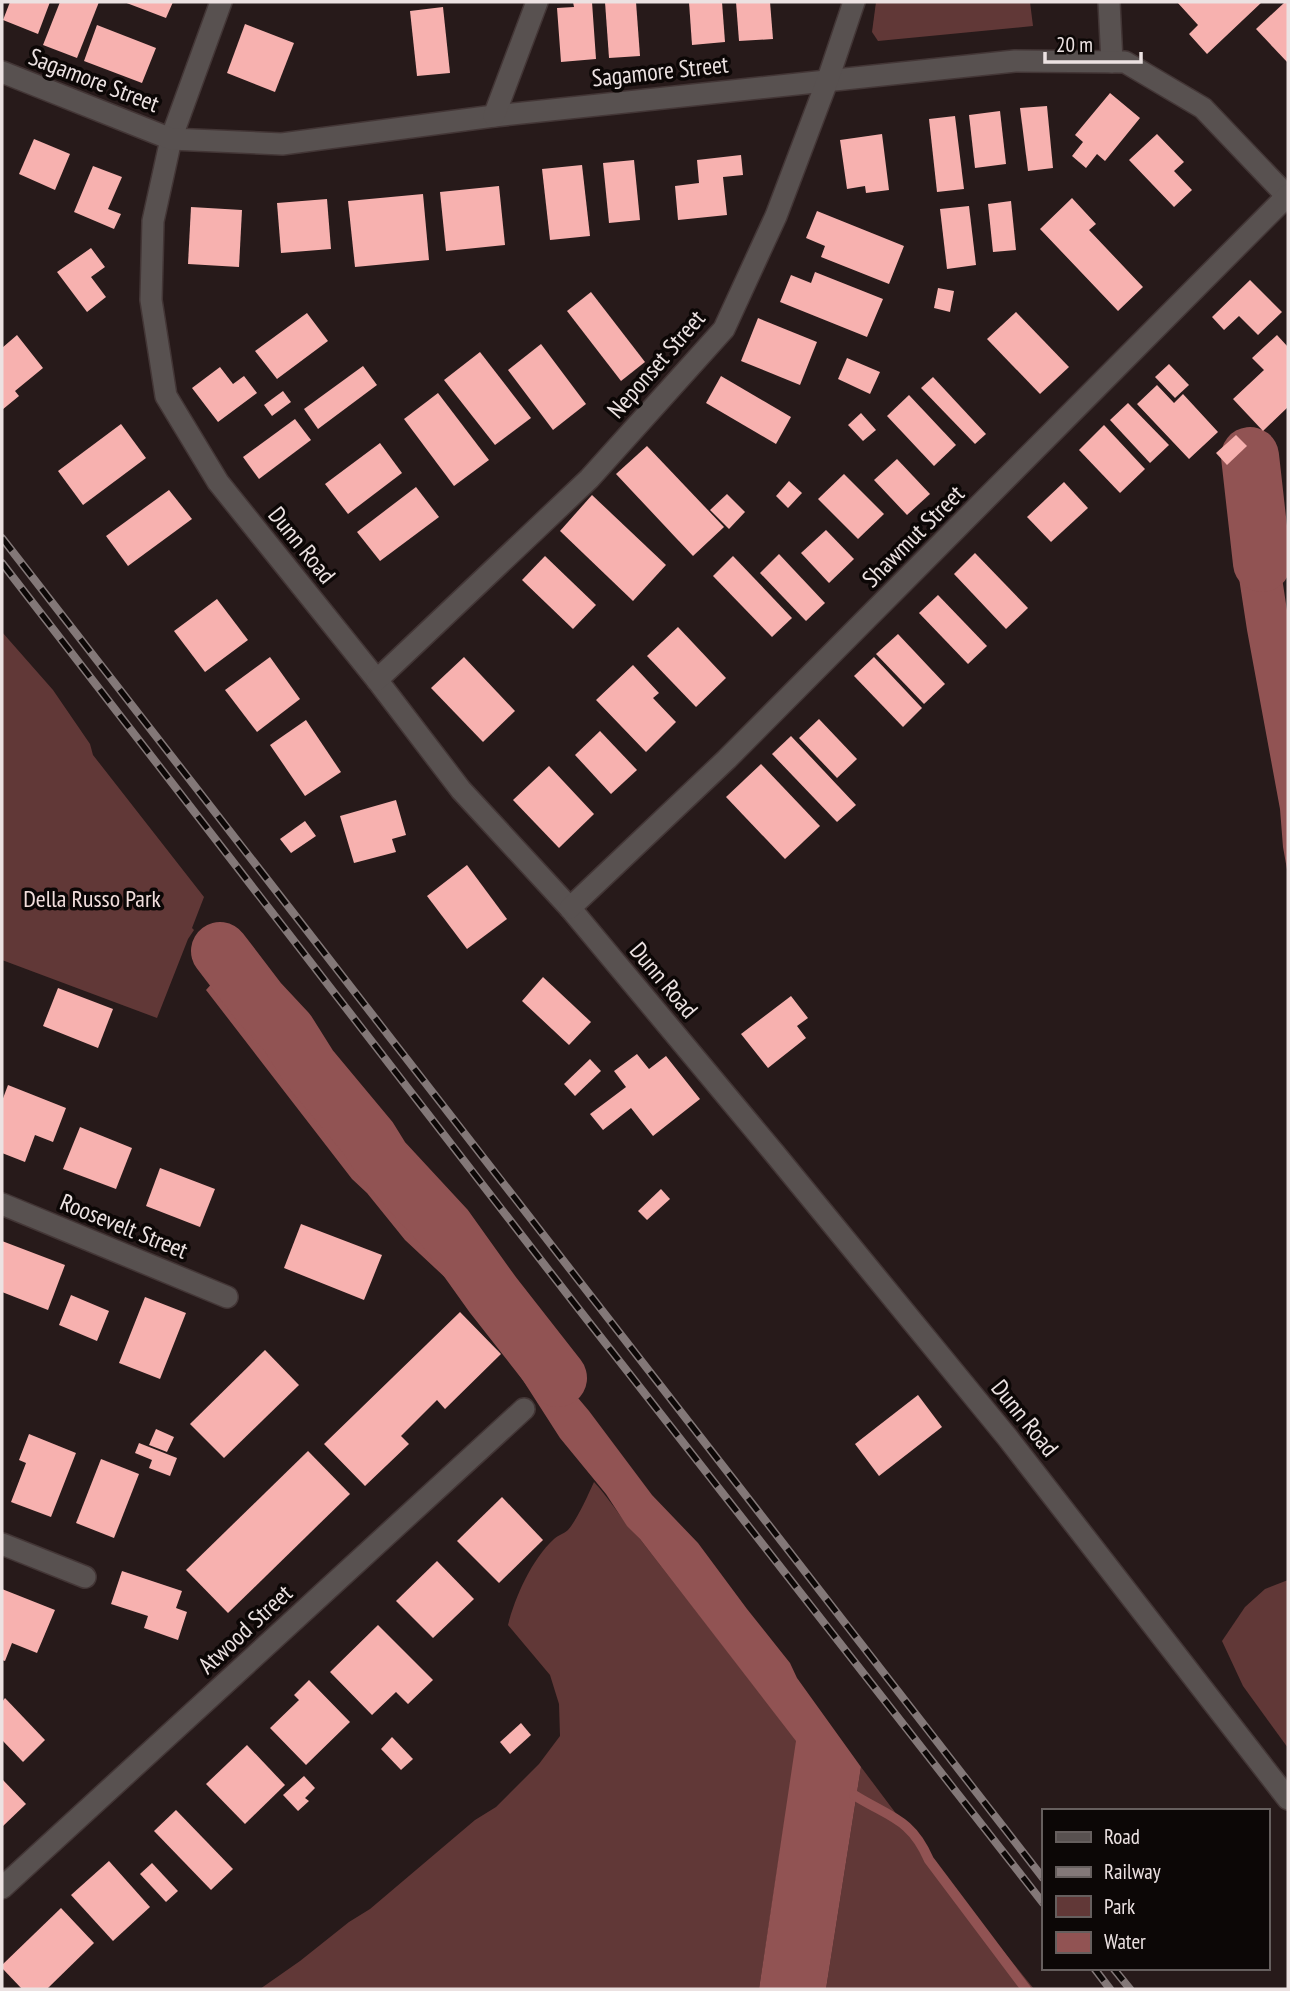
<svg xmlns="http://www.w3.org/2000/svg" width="1290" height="1991" font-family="'PT Sans Narrow',sans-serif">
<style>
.green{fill:#613837}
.water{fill:#915353}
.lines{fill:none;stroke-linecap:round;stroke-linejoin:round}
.stream{stroke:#915353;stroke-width:10}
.river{stroke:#915353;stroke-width:58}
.building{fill:#f7b1af}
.minor-casing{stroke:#433636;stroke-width:24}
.minor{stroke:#585150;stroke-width:21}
.rail-casing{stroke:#837878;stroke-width:8}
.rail{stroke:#0c0706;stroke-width:5;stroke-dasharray:16;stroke-linecap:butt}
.labels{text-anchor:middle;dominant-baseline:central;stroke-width:7;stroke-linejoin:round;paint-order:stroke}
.street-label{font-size:24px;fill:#ece2e2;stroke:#0c0706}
.park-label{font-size:24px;fill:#f2dedc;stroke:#0c0706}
</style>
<rect width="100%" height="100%" fill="#271a1a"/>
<!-- green -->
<g class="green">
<polygon points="876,2 1030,2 1033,26 878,41 872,32"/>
<polygon points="2,632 53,690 90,744 93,755 204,897 192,928 194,930 188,939 157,1018 2,960"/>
<path d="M594,1482C611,1500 622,1521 640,1539L797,1741L759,1989H260L300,1961L349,1922L370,1909L475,1820L496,1807L539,1764L560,1736L559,1704L550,1675L508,1625C515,1597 532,1559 554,1539C558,1535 564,1534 568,1530C577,1520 588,1495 594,1482Z"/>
<polygon points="1288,1580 1288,1748 1243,1686 1222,1641 1245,1607 1265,1589"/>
<polygon points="861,1767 937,1868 962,1897 987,1931 1034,1989 826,1989"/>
</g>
<!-- water -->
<g class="water">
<polygon points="1247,482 1260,492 1276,538 1288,617 1288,875 1283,847 1280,809 1247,630 1227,500 1233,485"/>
<polygon points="226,968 287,1045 300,1066 405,1184 434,1227 589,1411 652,1495 698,1543 747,1609 790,1663 797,1678 861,1767 826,1989 759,1989 796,1741 640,1539 627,1526 606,1494 560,1438 501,1346 450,1282 405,1240 367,1193 352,1179 206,990"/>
</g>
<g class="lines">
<!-- stream -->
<path class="stream" d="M854,1795C889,1817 911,1818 929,1860L1026,1989"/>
<!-- river -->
<g class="river">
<polyline points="1250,456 1262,563"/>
<polyline points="220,951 259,1002 287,1032 309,1067 369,1139 382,1160 445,1228 493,1295 558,1378"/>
</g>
</g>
<!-- building -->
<g class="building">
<polygon points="10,2 50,2 38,34 3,20"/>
<polygon points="60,2 99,2 77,58 43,45"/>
<polygon points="124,2 173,2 166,18"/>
<polygon points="573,2 592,2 596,59 561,62 557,8 574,7"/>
<polygon points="605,2 636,2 640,56 609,58"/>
<polygon points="689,2 722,2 725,42 692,45"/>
<polygon points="736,2 770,2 773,39 739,41"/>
<polygon points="1177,2 1262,2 1207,54 1189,34 1198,25"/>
<polygon points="1285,2 1288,2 1288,63 1256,29"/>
<polygon points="443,7 450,73 417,76 410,11"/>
<polygon points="245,24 294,43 275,92 227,73"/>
<polygon points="97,25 156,48 142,83 84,61"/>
<polygon points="1110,93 1140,118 1105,161 1097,154 1086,168 1072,156 1083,142 1075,135"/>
<polygon points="1047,106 1053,168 1028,171 1020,108"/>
<polygon points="1000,111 1006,164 975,168 969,115"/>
<polygon points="955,116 964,189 937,192 929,119"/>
<polygon points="882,134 889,190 866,193 865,186 847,189 840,140"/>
<polygon points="1157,134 1184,162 1174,171 1192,190 1174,207 1129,160"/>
<polygon points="34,139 70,154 55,190 19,174"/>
<polygon points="741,155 743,175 723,177 727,215 678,220 675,186 699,183 697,160"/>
<polygon points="634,160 640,220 609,223 603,163"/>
<polygon points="582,165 590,236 550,240 542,169"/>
<polygon points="93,166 122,177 108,209 121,214 114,229 74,212"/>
<polygon points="499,186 505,245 446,251 440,192"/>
<polygon points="423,194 429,260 355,267 348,201"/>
<polygon points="1072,198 1096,224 1089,230 1143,287 1118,311 1040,229"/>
<polygon points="327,199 331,249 281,253 277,203"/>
<polygon points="1011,201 1016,250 993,252 988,204"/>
<polygon points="969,206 976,265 947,269 940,209"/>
<polygon points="191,207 242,210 239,267 188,264"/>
<polygon points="817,211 904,246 889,284 821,257 825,246 806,238"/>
<polygon points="91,248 105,267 91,277 106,297 87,312 57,272"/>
<polygon points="815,272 883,299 867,337 780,302 791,275 811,283"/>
<polygon points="1250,280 1282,312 1258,335 1239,316 1224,330 1212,317"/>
<polygon points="938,288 954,291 950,312 934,308"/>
<polygon points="591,292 645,362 621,381 567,311"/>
<polygon points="1016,312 1069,367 1040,394 987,339"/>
<polygon points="307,313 328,341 277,379 255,351"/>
<polygon points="758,318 817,342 800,385 741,361"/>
<polygon points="17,335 43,368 15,391 19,396 2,410 2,348"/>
<polygon points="1277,335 1288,347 1288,407 1263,431 1233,399 1264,370 1252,358"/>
<polygon points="541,344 586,404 553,430 508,370"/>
<polygon points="480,352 531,418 495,445 444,380"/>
<polygon points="847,358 880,372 870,394 838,379"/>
<polygon points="1169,364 1189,385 1175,398 1155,377"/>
<polygon points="363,366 377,385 318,429 304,409"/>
<polygon points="220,367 233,384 244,376 257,393 218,422 192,388"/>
<polygon points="721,376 791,417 776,444 706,403"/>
<polygon points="933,377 986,434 975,444 921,388"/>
<polygon points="1157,385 1174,403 1183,394 1218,432 1189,459 1137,404"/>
<polygon points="283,391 291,402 272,416 264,405"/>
<polygon points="438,393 489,460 454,486 404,419"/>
<polygon points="909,395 956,445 934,466 887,416"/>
<polygon points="1128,403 1169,445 1150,463 1110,420"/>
<polygon points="861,413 876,430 863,441 848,425"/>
<polygon points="295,419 311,440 259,479 243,457"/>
<polygon points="121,424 146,458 83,505 58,471"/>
<polygon points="1104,425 1145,469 1120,493 1079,450"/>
<polygon points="1236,435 1247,446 1227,465 1216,453"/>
<polygon points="380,443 402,473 348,514 325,484"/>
<polygon points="647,446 724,527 693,556 616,474"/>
<polygon points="897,459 930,494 907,515 874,480"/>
<polygon points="844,474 884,514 858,539 818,499"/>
<polygon points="789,481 802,493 788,508 776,496"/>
<polygon points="1064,482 1088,508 1051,542 1027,517"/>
<polygon points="416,487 439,517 380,561 357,532"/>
<polygon points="169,490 192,519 128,566 106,536"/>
<polygon points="727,494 745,512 729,529 710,510"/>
<polygon points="592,495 666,565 633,601 560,531"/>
<polygon points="826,530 854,559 829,583 801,553"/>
<polygon points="975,553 1028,608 1006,629 954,574"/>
<polygon points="779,554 825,603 806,621 760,573"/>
<polygon points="545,556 596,605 573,629 522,580"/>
<polygon points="733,556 792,618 772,637 713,576"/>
<polygon points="938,595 987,646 968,664 919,613"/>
<polygon points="217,599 248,640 205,672 174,631"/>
<polygon points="678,627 726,678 696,707 647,656"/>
<polygon points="898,634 945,684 924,704 876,654"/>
<polygon points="270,657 300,699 257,732 225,690"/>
<polygon points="464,657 515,711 483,742 431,688"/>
<polygon points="874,657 922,708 903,727 854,676"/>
<polygon points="633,665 659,693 653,698 676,722 646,752 596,700"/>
<polygon points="819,719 857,759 837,778 799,738"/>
<polygon points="306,720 341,772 305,796 270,745"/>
<polygon points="600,731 637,770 611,794 575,755"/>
<polygon points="791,736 856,805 837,822 772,754"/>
<polygon points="761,764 820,826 785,859 726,797"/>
<polygon points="549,766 594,814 559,848 513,800"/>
<polygon points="396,800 406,835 392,839 396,852 354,863 340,816"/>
<polygon points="305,821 316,836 291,853 280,839"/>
<polygon points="467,865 507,919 467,949 427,896"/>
<polygon points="543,977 591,1022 569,1045 522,1001"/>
<polygon points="58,988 113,1009 98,1048 43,1026"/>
<polygon points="791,996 808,1018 797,1026 806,1038 768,1068 741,1034"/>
<polygon points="637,1054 649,1069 666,1056 700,1099 653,1136 631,1108 603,1130 590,1114 626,1087 614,1071"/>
<polygon points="590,1059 601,1071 575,1096 564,1084"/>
<polygon points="8,1085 66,1108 53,1142 35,1135 25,1162 2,1153 2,1101"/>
<polygon points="80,1127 132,1148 116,1189 63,1169"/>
<polygon points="160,1168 215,1189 200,1227 146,1206"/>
<polygon points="661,1189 670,1199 647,1220 638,1211"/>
<polygon points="301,1224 382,1255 364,1300 284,1268"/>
<polygon points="2,1241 65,1265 48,1310 2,1292"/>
<polygon points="71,1295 109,1311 97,1341 59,1325"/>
<polygon points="145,1297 186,1313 160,1379 119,1363"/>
<polygon points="460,1312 501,1354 445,1409 437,1400 401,1436 409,1444 365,1486 324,1444"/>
<polygon points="265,1350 299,1385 224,1458 190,1424"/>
<polygon points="918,1395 942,1427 879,1476 855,1444"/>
<polygon points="156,1429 174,1437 167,1452 149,1445"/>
<polygon points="29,1434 76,1453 51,1517 11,1502 26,1463 19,1460"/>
<polygon points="139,1443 177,1458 170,1476 149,1468 152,1460 135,1453"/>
<polygon points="308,1451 350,1494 228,1613 186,1570"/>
<polygon points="101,1459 139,1474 114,1538 76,1523"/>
<polygon points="502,1497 543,1540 499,1583 457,1541"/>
<polygon points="437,1561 474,1599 433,1638 396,1601"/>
<polygon points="122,1571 182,1591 176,1608 187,1612 178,1640 144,1628 148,1616 111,1604"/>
<polygon points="2,1589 55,1610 37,1653 12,1643 5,1661 2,1660"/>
<polygon points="378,1625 433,1680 408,1704 396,1692 372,1715 330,1672"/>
<polygon points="309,1680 350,1722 306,1765 270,1728 299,1700 294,1695"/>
<polygon points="5,1698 45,1740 23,1762 2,1740 2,1702"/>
<polygon points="521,1723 531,1735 510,1754 500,1742"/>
<polygon points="392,1737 413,1759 401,1770 381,1749"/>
<polygon points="247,1745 285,1785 245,1824 206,1784"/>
<polygon points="304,1776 315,1788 305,1798 309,1801 298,1811 283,1795"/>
<polygon points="2,1779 26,1804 2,1827"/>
<polygon points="176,1810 233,1869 211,1890 154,1831"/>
<polygon points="109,1861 150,1907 113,1941 71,1895"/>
<polygon points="152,1863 178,1891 166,1902 140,1874"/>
<polygon points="61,1908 94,1943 47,1989 22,1989 2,1968 2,1965"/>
</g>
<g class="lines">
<defs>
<g id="minor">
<polyline points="221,2 171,139 153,221 151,300 166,396 218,482 377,680 461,790 570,908 775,1154 1007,1437 1288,1799"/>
<polyline points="1109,2 1112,62"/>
<polyline points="2,72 171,139 282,144 494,116 1015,61 1125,62 1203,108 1287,196"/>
<polyline points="494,116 537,2"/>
<polyline points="377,680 589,479 724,329 776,216 828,79 854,2"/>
<polyline points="570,908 727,759 1288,195"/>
<polyline points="2,1204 227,1297"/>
<polyline points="2,1544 85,1577"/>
<polyline points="2,1888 524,1409"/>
</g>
</defs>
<!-- minor casing -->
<use href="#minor" class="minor-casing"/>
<!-- minor -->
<use href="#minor" class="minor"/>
<defs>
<g id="rail">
<polyline points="2,538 1043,1878"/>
<polyline points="2,563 574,1303 1043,1903"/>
<polyline points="1094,1968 1110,1989"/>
<polyline points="1113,1968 1130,1989"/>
</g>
</defs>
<!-- rail casing -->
<use href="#rail" class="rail-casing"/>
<!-- rail -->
<use href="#rail" class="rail"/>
</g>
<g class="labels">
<!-- street labels -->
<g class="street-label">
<text transform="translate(660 71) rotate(-6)">Sagamore Street</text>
<text transform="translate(94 80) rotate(21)">Sagamore Street</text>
<text transform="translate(656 364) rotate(-49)">Neponset Street</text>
<text transform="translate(913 536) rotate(-45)">Shawmut Street</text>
<text transform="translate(302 545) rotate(51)">Dunn Road</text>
<text transform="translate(664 980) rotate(50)">Dunn Road</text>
<text transform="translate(124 1226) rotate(22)">Roosevelt Street</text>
<text transform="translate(1025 1418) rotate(51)">Dunn Road</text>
<text transform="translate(245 1629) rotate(-43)">Atwood Street</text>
</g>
<!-- park labels -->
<g class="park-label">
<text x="92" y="898">Della Russo Park</text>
</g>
</g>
<!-- border -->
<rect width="1290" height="1991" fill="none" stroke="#ece2e2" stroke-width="7"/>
<!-- legend -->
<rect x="1042" y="1809" width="228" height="161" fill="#0c0706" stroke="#665f5e" stroke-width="2"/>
<rect x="1056" y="1832" width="35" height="10" fill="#585150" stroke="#665f5e" stroke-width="2"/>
<text x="1104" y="1844" font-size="21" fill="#ece2e2">Road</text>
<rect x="1056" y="1867" width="35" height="10" fill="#837878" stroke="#665f5e" stroke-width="2"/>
<text x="1104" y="1879" font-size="21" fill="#ece2e2">Railway</text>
<rect x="1056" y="1896" width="35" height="21" fill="#613837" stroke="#665f5e" stroke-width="2"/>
<text x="1104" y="1914" font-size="21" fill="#ece2e2">Park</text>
<rect x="1056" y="1932" width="35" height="21" fill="#915353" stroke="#665f5e" stroke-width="2"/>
<text x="1104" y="1949" font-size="21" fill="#ece2e2">Water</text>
<!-- scale -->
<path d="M1045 52v10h96v-10" fill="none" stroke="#ece2e2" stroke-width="3.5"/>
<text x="1056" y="52" font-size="21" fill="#ece2e2" stroke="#0c0706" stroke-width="5" paint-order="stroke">20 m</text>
</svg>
